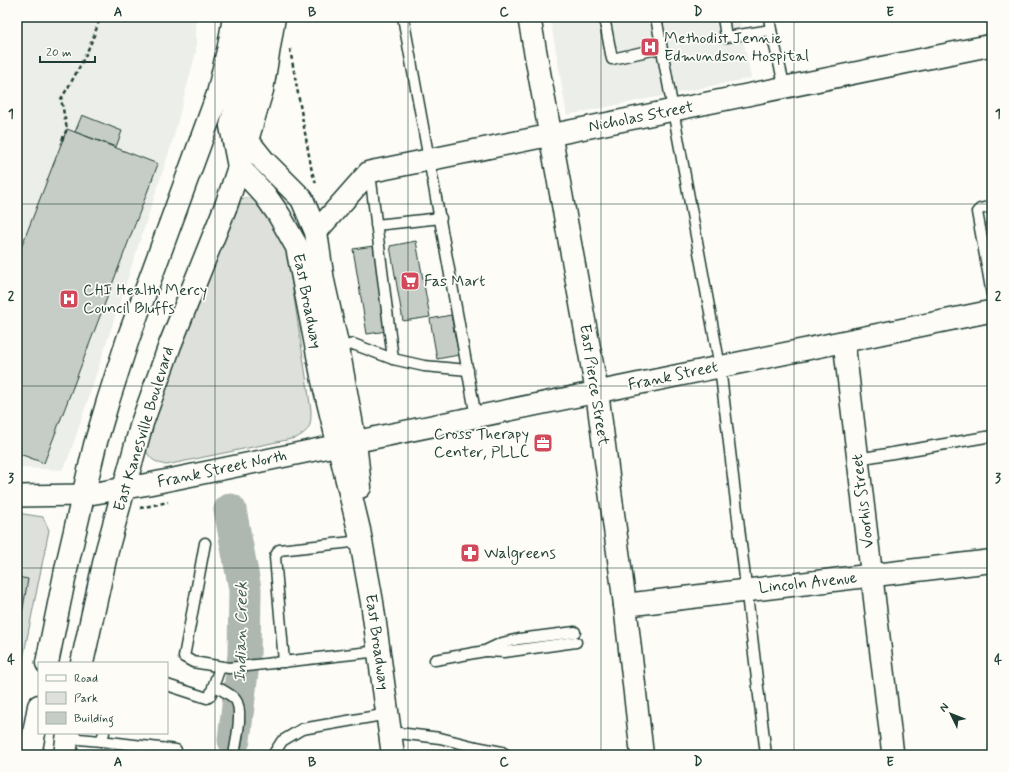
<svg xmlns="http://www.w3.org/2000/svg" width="1009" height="772" font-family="Mynerve,sans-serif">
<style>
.built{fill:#eceee9}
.green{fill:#dde0db;stroke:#7e8e88}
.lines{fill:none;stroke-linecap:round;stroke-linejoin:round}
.river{stroke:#aeb8b1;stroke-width:33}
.building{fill:#c6cdc7;stroke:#1f3d34}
.lane-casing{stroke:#1f3d34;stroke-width:13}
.street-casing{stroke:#1f3d34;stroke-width:24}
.secondary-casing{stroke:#1f3d34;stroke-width:25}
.primary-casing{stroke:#1f3d34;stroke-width:25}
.path{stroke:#1f3d34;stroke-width:2.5;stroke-dasharray:4 3;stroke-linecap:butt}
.lane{stroke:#fdfcf7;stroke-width:10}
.street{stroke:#fdfcf7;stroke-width:21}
.secondary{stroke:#fdfcf7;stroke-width:22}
.primary{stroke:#fdfcf7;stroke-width:22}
.grid{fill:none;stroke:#1f3d34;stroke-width:1;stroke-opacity:0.55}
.labels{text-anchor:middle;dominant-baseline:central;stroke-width:3.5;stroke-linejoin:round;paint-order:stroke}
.poi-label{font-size:16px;fill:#1f3d34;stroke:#fdfcf7;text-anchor:start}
.street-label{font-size:16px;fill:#1f3d34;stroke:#fdfcf7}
.water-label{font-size:17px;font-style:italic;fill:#435c53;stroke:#fdfcf7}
.neatline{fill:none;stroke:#1f3d34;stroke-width:1.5}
.grid-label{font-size:13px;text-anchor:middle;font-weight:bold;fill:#1f3d34}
</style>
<rect width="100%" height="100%" fill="#fdfcf7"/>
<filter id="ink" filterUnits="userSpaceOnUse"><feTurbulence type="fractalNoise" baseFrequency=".025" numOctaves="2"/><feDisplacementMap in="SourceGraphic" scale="8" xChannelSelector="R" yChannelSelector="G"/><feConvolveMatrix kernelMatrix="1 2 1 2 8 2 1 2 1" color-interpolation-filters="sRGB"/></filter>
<g filter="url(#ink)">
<!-- built -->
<g class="built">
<polygon points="17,17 196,17 196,52 172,143 70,454 62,470 24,468 17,470"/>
<polygon points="550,17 739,17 751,78 567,115"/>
</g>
<!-- green -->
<g class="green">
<path d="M253,197L275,223L286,244L311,410C311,425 311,430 296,438L166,465C149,461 145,454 145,437L239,199Z"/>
<polygon points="17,513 43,517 49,530 17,688"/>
</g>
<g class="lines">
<!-- river -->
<polyline class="river" points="230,510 245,589 244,655 234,740"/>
</g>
<!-- building -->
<g class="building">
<polygon points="82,115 122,131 116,147 75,132"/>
<polygon points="67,129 158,164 44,463 17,453 17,258"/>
<polygon points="416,241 430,317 403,321 390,246"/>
<polygon points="373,246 387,331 367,334 353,249"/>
<polygon points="451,315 459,355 437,359 430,319"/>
<polygon points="17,577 28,579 18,637 17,637"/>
</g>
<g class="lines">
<defs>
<g id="lane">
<polyline points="403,17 476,417"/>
<polyline points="604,17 612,59 661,48"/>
<polyline points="656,17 720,367 766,755"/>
<polyline points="723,17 726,37 771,30 785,88"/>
<polyline points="769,17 771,30"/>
<polyline points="370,173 393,359"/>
<polyline points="992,206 980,209 977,212 987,266 992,265"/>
<polyline points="376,225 441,218"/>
<polyline points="987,266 992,295"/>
<polyline points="338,348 353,344 393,359 424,366 468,370"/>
<polyline points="858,459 992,436"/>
<polyline points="205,543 184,657 193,662 229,668 379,651"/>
<polyline points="487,651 504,652 576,642"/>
<polyline points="435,660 485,651 502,643 519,639 575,632"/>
<polyline points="284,662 275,557 279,550 361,541"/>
<polyline points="167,685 207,698 210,696 220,667"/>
<path d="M214,685C221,690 229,693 235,699C244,709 236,742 234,755"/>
<polyline points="390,732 440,738 476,747 477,755"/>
<polyline points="68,738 101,741 104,733"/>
<polyline points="101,741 176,750"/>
<polyline points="476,747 502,752 507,755"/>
<polyline points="273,755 282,741 302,729 388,714"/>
</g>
<g id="street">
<polyline points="316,232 369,172 992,45"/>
<polyline points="844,342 893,755"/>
<polyline points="17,496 84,495 149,484 992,311"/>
</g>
<g id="secondary">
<polyline points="253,17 247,61 231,126 239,167 265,195 279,215 297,247 323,381 359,530 372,602 393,755"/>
<polyline points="529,17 597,392 625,605 642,755"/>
<polyline points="248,141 264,161 302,199 316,232 323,281 338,348 355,442 360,487"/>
<polyline points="625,605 992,561"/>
</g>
<g id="primary">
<polyline points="47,663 67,565 95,445 108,401 128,339 218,94 229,46 234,17"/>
<polyline points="82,663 107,550 142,423 170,345 227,203 239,167 262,90 274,17"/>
<polyline points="30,755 39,706"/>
<polyline points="65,755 68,733"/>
</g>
</defs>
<!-- lane casing -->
<use href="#lane" class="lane-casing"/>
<!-- street casing -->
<use href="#street" class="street-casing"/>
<!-- secondary casing -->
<use href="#secondary" class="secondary-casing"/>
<!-- primary casing -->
<use href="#primary" class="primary-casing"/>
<!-- path -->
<g class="path">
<polyline points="290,49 312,172 316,183"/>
<path d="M62,140L67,129L61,99C77,73 92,46 100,17"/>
<polyline points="140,508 168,502"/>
</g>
<!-- lane -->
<use href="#lane" class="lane"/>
<!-- street -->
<use href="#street" class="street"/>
<!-- secondary -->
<use href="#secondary" class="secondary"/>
<!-- primary -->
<use href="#primary" class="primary"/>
</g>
</g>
<!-- grid -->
<path class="grid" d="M215,17V755M408,17V755M601,17V755M794,17V755M17,204H992M17,386H992M17,568H992"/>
<!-- icons -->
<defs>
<symbol id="hospital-square" viewBox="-11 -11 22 22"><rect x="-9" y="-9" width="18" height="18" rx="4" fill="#d1495b" stroke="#fdfcf7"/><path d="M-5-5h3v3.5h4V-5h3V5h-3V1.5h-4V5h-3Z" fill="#fff"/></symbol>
<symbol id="supermarket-square" viewBox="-11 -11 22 22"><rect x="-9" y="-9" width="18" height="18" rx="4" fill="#d1495b" stroke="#fdfcf7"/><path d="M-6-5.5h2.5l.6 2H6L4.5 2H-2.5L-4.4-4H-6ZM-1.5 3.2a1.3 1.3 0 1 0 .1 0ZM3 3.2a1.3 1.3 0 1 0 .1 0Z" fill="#fff"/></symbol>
<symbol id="office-square" viewBox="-11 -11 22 22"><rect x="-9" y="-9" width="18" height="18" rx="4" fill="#d1495b" stroke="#fdfcf7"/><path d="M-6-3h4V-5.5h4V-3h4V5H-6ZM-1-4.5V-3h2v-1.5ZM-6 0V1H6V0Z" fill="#fff"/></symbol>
<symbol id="pharmacy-square" viewBox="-11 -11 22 22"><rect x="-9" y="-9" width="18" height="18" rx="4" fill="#d1495b" stroke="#fdfcf7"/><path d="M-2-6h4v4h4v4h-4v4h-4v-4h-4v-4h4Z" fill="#fff"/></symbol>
</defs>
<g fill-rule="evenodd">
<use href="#hospital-square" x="639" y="36" width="22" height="22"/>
<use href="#supermarket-square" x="399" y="270" width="22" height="22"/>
<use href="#hospital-square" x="58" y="288" width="22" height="22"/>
<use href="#office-square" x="532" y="432" width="22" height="22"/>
<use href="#pharmacy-square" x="459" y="542" width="22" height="22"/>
</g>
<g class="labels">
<!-- poi labels -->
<g class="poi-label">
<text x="664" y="38">Methodist Jennie<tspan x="664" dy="18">Edmundson Hospital</tspan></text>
<text x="424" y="281">Fas Mart</text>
<text x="83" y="290">CHI Health Mercy<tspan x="83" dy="18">Council Bluffs</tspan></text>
<text x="529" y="434" text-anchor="end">Cross Therapy<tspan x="529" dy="18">Center, PLLC</tspan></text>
<text x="484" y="553">Walgreens</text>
</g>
<!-- street labels -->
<g class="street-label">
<text transform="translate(641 117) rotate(-11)">Nicholas Street</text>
<text transform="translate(307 301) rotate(79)">East Broadway</text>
<text transform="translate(673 376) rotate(-12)">Frank Street</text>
<text transform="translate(594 385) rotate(81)">East Pierce Street</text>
<text transform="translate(144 429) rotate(-73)">East Kanesville Boulevard</text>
<text transform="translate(222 469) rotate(-12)">Frank Street North</text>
<text transform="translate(863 501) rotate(-97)">Voorhis Street</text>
<text transform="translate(808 583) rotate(-6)">Lincoln Avenue</text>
<text transform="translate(377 642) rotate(82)">East Broadway</text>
</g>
<!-- water labels -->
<g class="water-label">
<text transform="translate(241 632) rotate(-89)">Indian Creek</text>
</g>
</g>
<!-- margin -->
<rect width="1009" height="772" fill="none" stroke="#fdfcf7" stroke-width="44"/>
<!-- legend -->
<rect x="38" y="662" width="130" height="72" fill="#fdfcf7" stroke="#a4b0a9"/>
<rect x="46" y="675" width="20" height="6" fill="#fdfcf7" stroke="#a4b0a9"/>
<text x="74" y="682" font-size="12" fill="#1f3d34">Road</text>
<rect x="46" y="692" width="20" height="12" fill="#dde0db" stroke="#a4b0a9"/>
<text x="74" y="702" font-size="12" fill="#1f3d34">Park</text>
<rect x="46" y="712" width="20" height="12" fill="#c6cdc7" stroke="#a4b0a9"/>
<text x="74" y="722" font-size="12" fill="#1f3d34">Building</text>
<!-- north arrow -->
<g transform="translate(951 714) rotate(313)" stroke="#fdfcf7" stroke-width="3" paint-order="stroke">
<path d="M0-3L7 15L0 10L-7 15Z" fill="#1f3d34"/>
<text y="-6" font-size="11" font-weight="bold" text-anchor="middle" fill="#1f3d34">N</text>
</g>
<!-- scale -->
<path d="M40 56v6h55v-6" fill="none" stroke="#1f3d34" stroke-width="2"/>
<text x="46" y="56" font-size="12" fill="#1f3d34" stroke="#fdfcf7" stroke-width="3" paint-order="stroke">20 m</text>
<rect x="22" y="22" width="965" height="728" class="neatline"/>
<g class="grid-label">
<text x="118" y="16">A</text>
<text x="312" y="16">B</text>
<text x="504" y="16">C</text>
<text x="698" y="16">D</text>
<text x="890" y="16">E</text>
<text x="11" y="118">1</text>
<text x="998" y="118">1</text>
<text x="11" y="300">2</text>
<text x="998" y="300">2</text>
<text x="11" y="482">3</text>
<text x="998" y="482">3</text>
<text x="11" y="664">4</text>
<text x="998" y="664">4</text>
<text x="118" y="766">A</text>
<text x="312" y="766">B</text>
<text x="504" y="766">C</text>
<text x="698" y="766">D</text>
<text x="890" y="766">E</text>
</g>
</svg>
